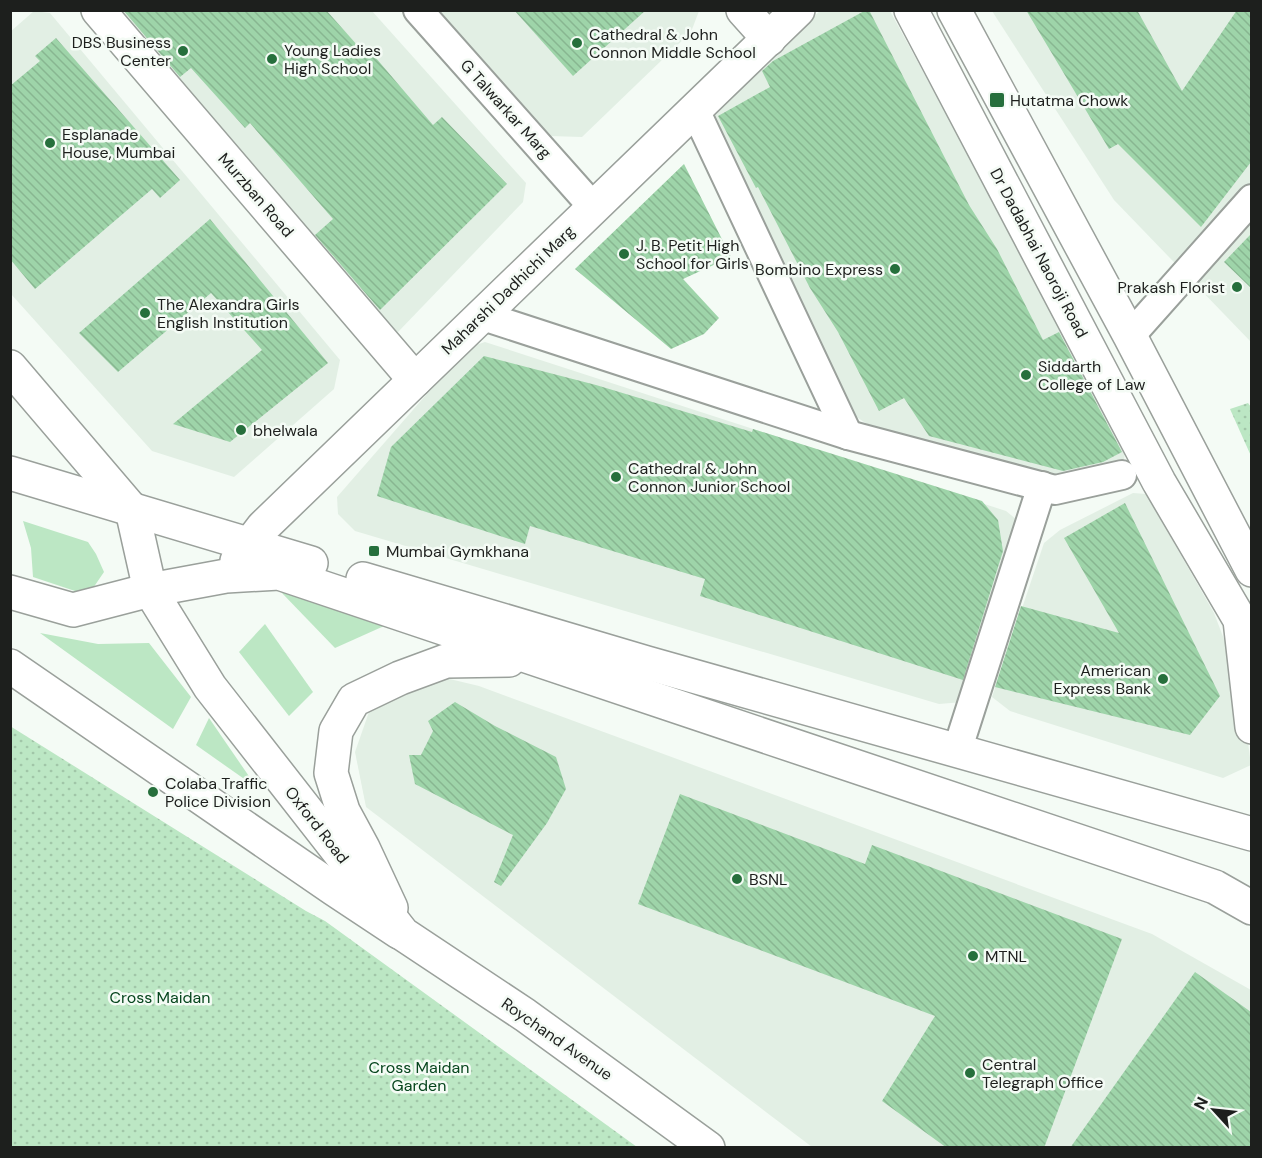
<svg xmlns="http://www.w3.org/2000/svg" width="1262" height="1158" font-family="'DM Sans',sans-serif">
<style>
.built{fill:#e2efe4}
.grass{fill:#bce7c4}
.park{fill:url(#park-dots)}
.building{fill:url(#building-back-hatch)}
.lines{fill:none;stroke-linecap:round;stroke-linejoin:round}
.street-casing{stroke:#9aa09b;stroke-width:32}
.secondary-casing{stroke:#9aa09b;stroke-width:36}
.primary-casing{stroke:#9aa09b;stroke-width:36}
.street{stroke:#fff;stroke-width:28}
.secondary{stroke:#fff;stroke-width:33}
.primary{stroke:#fff;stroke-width:33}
.poi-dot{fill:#266f3c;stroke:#f4fbf5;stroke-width:2}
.labels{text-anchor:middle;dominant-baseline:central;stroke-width:5;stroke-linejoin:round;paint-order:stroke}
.poi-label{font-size:16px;fill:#1d1f1d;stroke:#f4fbf5;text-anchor:start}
.street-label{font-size:16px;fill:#1d1f1d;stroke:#f4fbf5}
.park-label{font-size:16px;fill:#07461e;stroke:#f4fbf5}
</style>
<defs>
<pattern id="park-dots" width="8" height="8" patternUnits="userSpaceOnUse" patternTransform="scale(1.5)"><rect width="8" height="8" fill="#bce7c4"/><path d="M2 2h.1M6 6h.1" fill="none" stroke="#a1c6a8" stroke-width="1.8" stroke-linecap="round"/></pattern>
<pattern id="building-back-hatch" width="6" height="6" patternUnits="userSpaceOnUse" patternTransform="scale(1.5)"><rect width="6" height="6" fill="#9ed4a9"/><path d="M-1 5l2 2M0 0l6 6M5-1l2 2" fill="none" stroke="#88b691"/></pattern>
</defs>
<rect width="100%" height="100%" fill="#f4fbf5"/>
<!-- built -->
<g class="built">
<polygon points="34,11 50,13 340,360 334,389 234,477 152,451 11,294 10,32"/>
<polygon points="97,11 372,11 526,183 523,202 398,332 376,324"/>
<polygon points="433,11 698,10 699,11 691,32 582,137 549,136"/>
<polygon points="820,11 890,11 1126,444 1124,460 1088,477 1057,481 867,424 852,414 714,128 713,108"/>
<polygon points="992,11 1251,11 1251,342 1114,200"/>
<polygon points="485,342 1006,511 1027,528 963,702 939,704 355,531 338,514 337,497 467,348"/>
<polygon points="1133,493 1146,494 1214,613 1240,681 1251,765 1223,778 1010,711 992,697 1044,543 1060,530"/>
<polygon points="433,675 479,686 1152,934 1251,990 1251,1147 812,1147 366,807 355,752 370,709"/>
</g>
<!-- grass -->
<g class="grass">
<polygon points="23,521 88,542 96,554 104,572 91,591 81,593 33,577 31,548"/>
<polygon points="281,592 393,622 335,648"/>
<polygon points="265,624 313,692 289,716 239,652"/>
<polygon points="40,633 98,644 149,643 191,697 173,729"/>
<polygon points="209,718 257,788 196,745"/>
</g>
<!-- park -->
<g class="park">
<polygon points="1248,403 1251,407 1251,456 1230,409"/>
<polygon points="10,726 306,911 325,921 637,1147 11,1147"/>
</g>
<!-- building -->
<g class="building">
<polygon points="123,10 326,10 366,55 370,51 433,125 442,117 507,184 380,310 315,235 333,219 250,123 245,128 191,68 180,77"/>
<polygon points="514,10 646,10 573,76"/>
<polygon points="866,10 869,10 969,205 997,249 1043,340 1059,332 1122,452 1103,462 1063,471 929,436 904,398 879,411 838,332 810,288 758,187 756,188 718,116 770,87 762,71 773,61"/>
<polygon points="1026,10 1137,10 1182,91 1237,10 1251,10 1251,162 1201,227 1118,144 1109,149"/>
<polygon points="56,38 180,180 160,198 152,189 35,289 10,259 10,86 40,61 35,56"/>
<polygon points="684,164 731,257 683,279 719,318 704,334 671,349 575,269"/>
<polygon points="210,219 328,363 230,442 173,424 262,350 211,293 118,372 79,333"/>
<polygon points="1251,234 1251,288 1224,262"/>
<polygon points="484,356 596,385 752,432 753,429 982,501 998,520 1003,551 963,680 700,596 705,579 530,526 525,544 377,496 391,447"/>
<polygon points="1125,503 1220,696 1190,735 995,687 1021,606 1119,633 1064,538"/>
<polygon points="455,702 495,726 556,757 566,789 547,823 501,886 494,882 513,835 415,784 409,755 421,755 433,731 428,721"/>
<polygon points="680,794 865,864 872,845 1122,939 1044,1148 947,1148 882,1101 935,1016 638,904"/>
<polygon points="1195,972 1251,1012 1251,1148 1070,1148"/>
</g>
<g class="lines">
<defs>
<g id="street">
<polyline points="418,10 594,208"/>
<polyline points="695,110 848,435"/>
<polyline points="480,315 848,435 1055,490 1122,475"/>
<polyline points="1130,336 1252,199"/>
<polyline points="957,751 1042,486"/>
</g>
<g id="secondary">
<polyline points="98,10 415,380"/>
<polyline points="743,10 769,39"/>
<polyline points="10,473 311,563"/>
<polyline points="237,561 263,527 798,10"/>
<polyline points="363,579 647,663 1252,834"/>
<polyline points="10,592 73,610 150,590 226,576 279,573 1215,887 1252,908"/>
<polyline points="10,666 334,889 399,932"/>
<polyline points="391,908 363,848 343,811 331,773 336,731 354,700 400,678 446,661 509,660"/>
</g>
<g id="primary">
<polyline points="911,10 1159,482 1240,620 1252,727"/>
<polyline points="954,10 1130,336 1252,570"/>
<polyline points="10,367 132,510 150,590 210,687 403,934 525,1015 708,1148"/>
</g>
</defs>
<!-- street casing -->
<use href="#street" class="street-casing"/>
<!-- secondary casing -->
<use href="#secondary" class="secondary-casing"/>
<!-- primary casing -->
<use href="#primary" class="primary-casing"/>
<!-- street -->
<use href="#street" class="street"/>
<!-- secondary -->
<use href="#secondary" class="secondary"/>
<!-- primary -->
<use href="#primary" class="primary"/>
</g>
<!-- markers -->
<g class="poi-dot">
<circle cx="577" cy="43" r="6"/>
<circle cx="183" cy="51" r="6"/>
<circle cx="272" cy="59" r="6"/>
<rect x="989" y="92" width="16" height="16" rx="3"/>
<circle cx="50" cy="143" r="6"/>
<circle cx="624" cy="254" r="6"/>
<circle cx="895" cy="269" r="6"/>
<circle cx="1237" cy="287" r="6"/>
<circle cx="145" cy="313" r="6"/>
<circle cx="1026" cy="375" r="6"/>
<circle cx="241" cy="430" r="6"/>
<circle cx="616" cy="477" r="6"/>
<rect x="368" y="545" width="12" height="12" rx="3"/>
<circle cx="1163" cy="679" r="6"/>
<circle cx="153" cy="792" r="6"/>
<circle cx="737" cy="879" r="6"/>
<circle cx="973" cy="956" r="6"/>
<circle cx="970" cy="1073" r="6"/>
</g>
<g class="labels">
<!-- poi labels -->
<g class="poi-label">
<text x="589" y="34">Cathedral &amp; John<tspan x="589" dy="18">Connon Middle School</tspan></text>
<text x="171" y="42" text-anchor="end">DBS Business<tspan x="171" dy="18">Center</tspan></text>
<text x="284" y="50">Young Ladies<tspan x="284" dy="18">High School</tspan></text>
<text x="1010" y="100">Hutatma Chowk</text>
<text x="62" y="134">Esplanade<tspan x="62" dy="18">House, Mumbai</tspan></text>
<text x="636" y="245">J. B. Petit High<tspan x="636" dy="18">School for Girls</tspan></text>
<text x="883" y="269" text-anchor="end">Bombino Express</text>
<text x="1225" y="287" text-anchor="end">Prakash Florist</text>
<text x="157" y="304">The Alexandra Girls<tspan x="157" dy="18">English Institution</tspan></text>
<text x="1038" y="366">Siddarth<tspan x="1038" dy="18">College of Law</tspan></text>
<text x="253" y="430">bhelwala</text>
<text x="628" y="468">Cathedral &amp; John<tspan x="628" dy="18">Connon Junior School</tspan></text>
<text x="386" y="551">Mumbai Gymkhana</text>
<text x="1151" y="670" text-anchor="end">American<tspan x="1151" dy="18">Express Bank</tspan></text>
<text x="165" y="783">Colaba Traffic<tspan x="165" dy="18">Police Division</tspan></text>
<text x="749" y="879">BSNL</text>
<text x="985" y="956">MTNL</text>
<text x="982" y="1064">Central<tspan x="982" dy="18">Telegraph Office</tspan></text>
</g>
<!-- street labels -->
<g class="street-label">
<text transform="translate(506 109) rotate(48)">G Talwarkar Marg</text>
<text transform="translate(256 195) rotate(49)">Murzban Road</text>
<text transform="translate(1039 253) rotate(62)">Dr Dadabhai Naoroji Road</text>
<text transform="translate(508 290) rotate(-44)">Maharshi Dadhichi Marg</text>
<text transform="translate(317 825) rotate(52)">Oxford Road</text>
<text transform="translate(557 1039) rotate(35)">Roychand Avenue</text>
</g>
<!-- park labels -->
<g class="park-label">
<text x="160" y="997">Cross Maidan</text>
<text x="419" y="1067">Cross Maidan<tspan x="419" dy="18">Garden</tspan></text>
</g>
</g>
<!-- border -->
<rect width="1262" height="1158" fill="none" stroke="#1d1f1d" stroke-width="24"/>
<!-- north arrow -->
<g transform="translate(1214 1110) rotate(297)" stroke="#f4fbf5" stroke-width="4.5" paint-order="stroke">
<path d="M0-4.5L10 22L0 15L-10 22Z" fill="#1d1f1d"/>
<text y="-9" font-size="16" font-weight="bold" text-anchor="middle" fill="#1d1f1d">N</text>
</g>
</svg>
